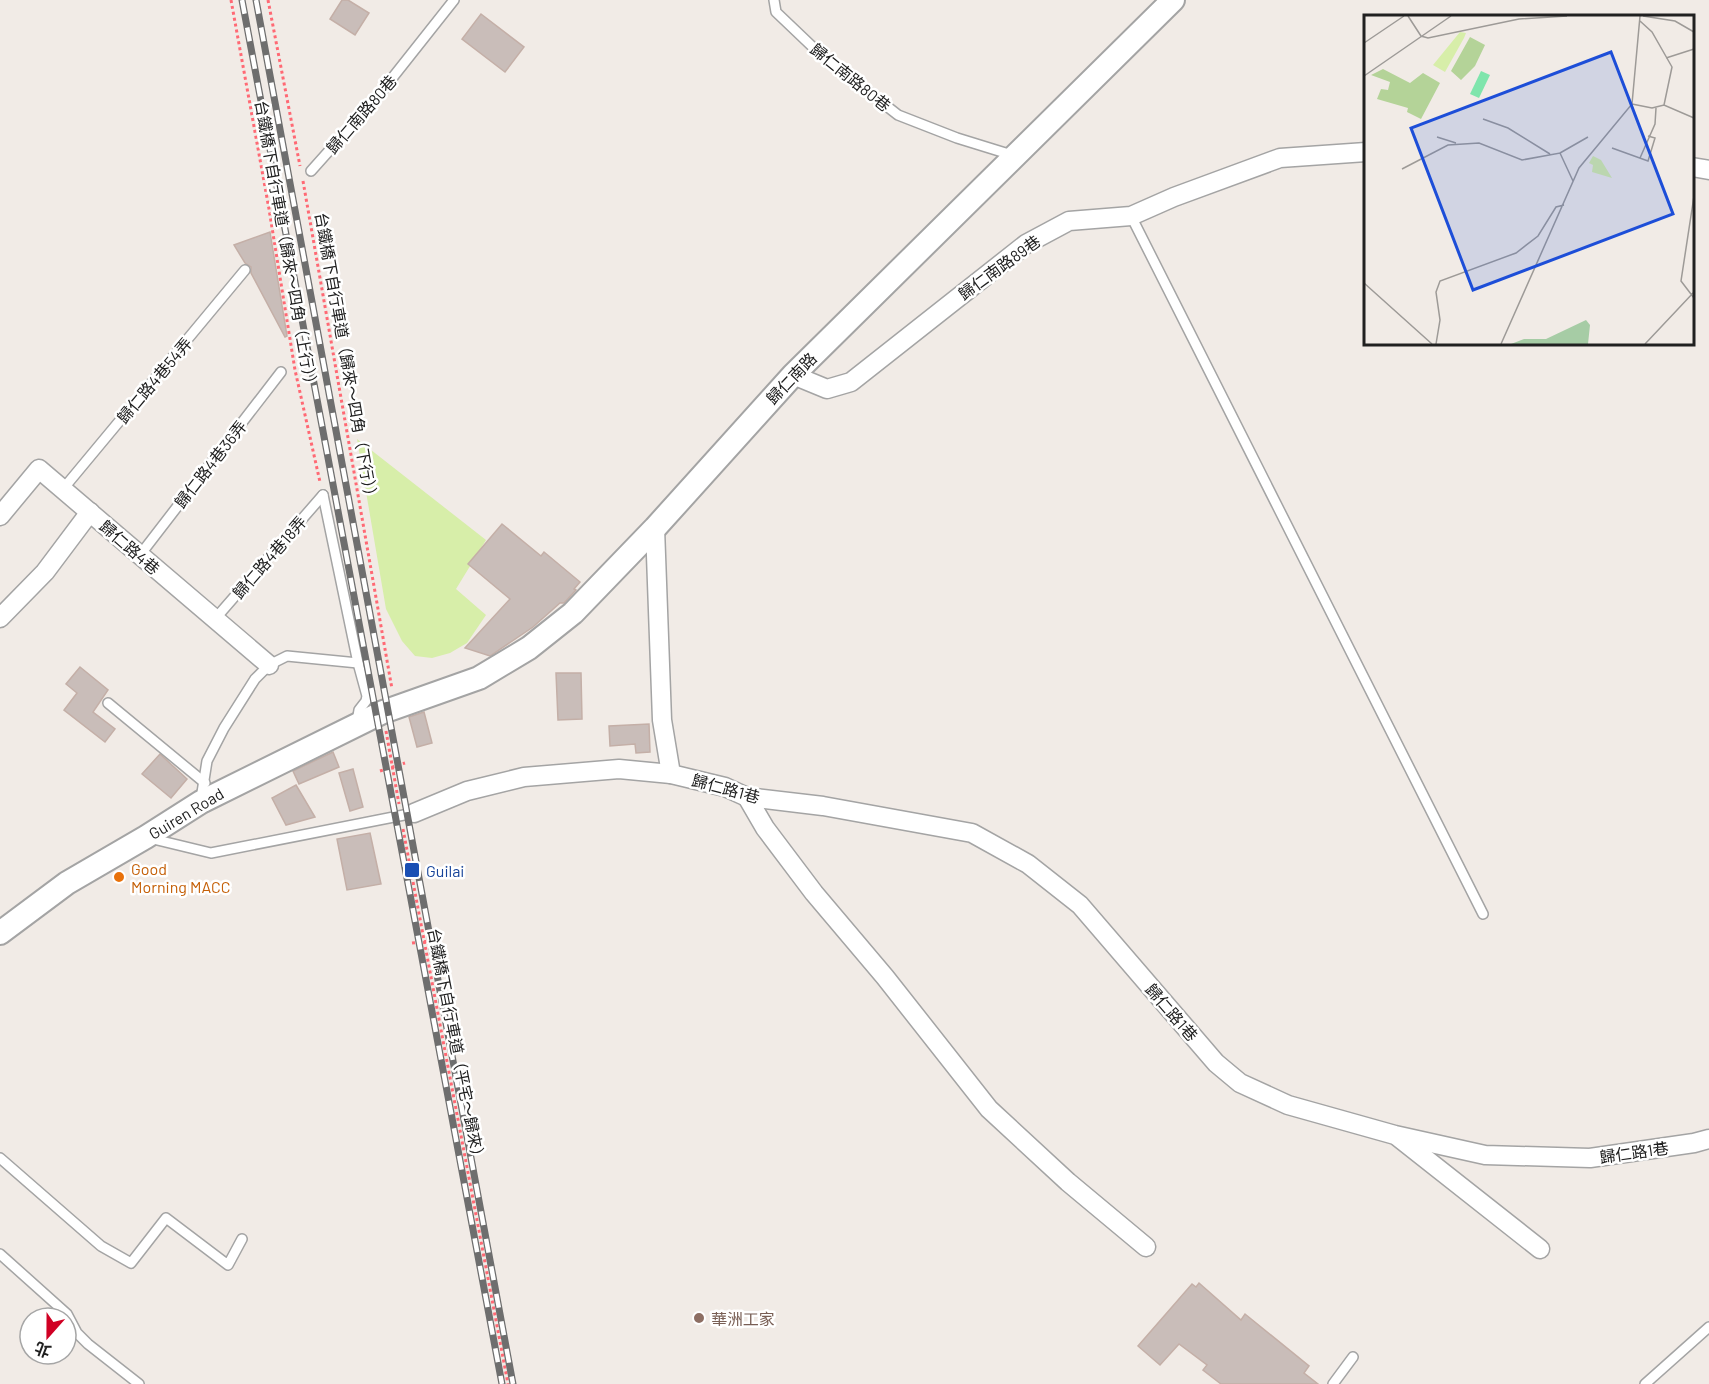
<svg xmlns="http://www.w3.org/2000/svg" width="1709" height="1384" font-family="Barlow,'Noto Sans TC',sans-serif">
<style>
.grass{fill:#d7eea9}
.building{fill:#c9bdb9;stroke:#c4afa7;stroke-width:1.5}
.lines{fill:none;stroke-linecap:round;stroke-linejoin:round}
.service-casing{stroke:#a4a4a4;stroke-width:12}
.minor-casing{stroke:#a4a4a4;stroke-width:21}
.tertiary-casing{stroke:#a4a4a4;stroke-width:26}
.path{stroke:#ff6974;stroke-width:3;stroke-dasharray:3 3;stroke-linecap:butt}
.service{stroke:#fff;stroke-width:9}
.minor{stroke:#fff;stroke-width:18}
.tertiary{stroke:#fff;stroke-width:22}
.rail-casing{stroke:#6e6e6e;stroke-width:7}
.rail{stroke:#fff;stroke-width:4.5;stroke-dasharray:14;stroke-linecap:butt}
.transit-dot{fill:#1a4fb4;stroke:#fff;stroke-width:2}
.food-dot{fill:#e8710a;stroke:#fff;stroke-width:2}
.education-dot{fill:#8d6e63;stroke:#fff;stroke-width:2}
.labels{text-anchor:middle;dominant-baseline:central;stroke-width:5;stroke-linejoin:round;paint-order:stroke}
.street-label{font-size:16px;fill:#202020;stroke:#fff}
.food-label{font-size:16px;fill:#c56008;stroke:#fff;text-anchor:start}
.transit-label{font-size:16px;fill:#164399;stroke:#fff;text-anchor:start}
.education-label{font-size:16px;fill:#785e54;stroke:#fff;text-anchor:start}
.inset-road{fill:none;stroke:#9d9a97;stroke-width:1.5}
.view{fill:#1d4ed8;fill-opacity:0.15;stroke:#1d4ed8;stroke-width:3}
.inset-edge{fill:none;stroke:#202020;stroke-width:3}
</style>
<rect width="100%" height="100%" fill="#f1ebe6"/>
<!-- grass -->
<polygon class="grass" points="357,439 486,540 456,589 486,615 467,643 450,653 432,658 415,656 402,641 386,609"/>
<!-- building -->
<g class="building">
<polygon points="342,0 348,0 369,13 355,35 330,19"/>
<polygon points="481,14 524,47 505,72 462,39"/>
<polygon points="270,232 287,336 285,337 251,273 251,267 245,263 234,245"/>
<polygon points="502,524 541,556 544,552 580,582 574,589 576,590 564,603 560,603 533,627 490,656 465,648 510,599 468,564"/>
<polygon points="80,667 108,690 93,712 115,729 105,742 64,710 77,693 66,684"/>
<polygon points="556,673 581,673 582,719 558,720"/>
<polygon points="424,712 432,743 417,747 409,717"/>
<polygon points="649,724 650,752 636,753 635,744 610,746 609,726"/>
<polygon points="333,752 339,767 299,784 293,771"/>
<polygon points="160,754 187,779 171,798 142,774"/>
<polygon points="353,769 363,807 350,811 339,773"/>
<polygon points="296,785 315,817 286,825 272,798"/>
<polygon points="370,833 381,884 347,890 337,839"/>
<polygon points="1199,1283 1241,1320 1245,1314 1309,1366 1304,1373 1318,1384 1221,1384 1203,1370 1207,1365 1179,1344 1160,1365 1138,1346 1192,1284 1196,1287"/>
</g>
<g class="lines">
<defs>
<g id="service">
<polyline points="774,0 776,12 819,53 898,115 957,138 1012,155"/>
<polyline points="311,171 378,96 454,0"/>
<polyline points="1131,216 1483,914"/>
<polyline points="63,489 245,270"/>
<polyline points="323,495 358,663 367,696 366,701 359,710 357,722"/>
<polyline points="140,555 281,372"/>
<polyline points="215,619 323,495"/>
<polyline points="108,703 205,783"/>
<polyline points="201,799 207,761 224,728 255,679 269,665 287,656 358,663"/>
<polyline points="149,838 211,853 414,813"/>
<polyline points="0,1158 101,1246 131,1263 166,1218 228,1265 242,1239"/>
<polyline points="0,1254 67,1314 77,1333 88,1344 139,1384"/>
<polyline points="1333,1384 1353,1357"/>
<polyline points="1645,1384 1709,1327"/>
</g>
<g id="minor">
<polyline points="1692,167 1709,170"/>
<polyline points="793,375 827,389 851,382 1026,244 1069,221 1131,216 1174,197 1280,158 1366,152"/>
<polyline points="0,516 39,469 269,665"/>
<polyline points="655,528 662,720 671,774 725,787 747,797 823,806 972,833 1028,864 1080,905 1216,1063 1240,1083 1288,1105 1395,1135 1485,1155 1590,1158 1694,1143 1709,1139"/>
<polyline points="0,618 45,572 90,512"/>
<polyline points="747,797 765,828 814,893 885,977 989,1109 1068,1182 1146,1247"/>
<polyline points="414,813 467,791 524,777 619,769 671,774"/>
<polyline points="1398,1137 1540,1249"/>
</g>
<polyline id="tertiary" points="0,933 67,883 146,837 201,802 383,712 479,678 529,648 573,613 655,528 793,375 1173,0"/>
</defs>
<!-- service casing -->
<use href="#service" class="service-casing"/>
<!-- minor casing -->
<use href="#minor" class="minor-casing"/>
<!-- tertiary casing -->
<use href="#tertiary" class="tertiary-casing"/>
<!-- path -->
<g class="path">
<polyline points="231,0 269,209 295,370 320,482"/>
<polyline points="268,0 300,166"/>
<polyline points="303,181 392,689"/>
<polyline points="386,731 399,804"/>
<polyline points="380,771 405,763"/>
<polyline points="403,829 508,1384"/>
<polyline points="412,943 438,940"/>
</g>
<!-- service -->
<use href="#service" class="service"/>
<!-- minor -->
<use href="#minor" class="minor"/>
<!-- tertiary -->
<use href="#tertiary" class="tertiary"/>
<defs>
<g id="rail">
<polyline points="242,0 502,1384"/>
<polyline points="256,0 513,1384"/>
</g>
</defs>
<!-- rail casing -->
<use href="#rail" class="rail-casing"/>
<!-- rail -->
<use href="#rail" class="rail"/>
</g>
<!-- markers -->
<rect class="transit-dot" x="404" y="862" width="16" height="16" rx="3"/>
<circle class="food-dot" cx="119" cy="877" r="6"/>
<circle class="education-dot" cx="699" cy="1318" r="6"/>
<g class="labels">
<!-- street labels -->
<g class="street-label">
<text transform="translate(851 77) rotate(39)">歸仁南路80巷</text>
<text transform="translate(361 114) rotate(-49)">歸仁南路80巷</text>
<text transform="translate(287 246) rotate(80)">台鐵橋下自行車道（歸來～四角（上行））</text>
<text transform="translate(999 267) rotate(-36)">歸仁南路89巷</text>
<text transform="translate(347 358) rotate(80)">台鐵橋下自行車道（歸來～四角（下行））</text>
<text transform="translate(791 378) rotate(-46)">歸仁南路</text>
<text transform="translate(154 380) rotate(-50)">歸仁路4巷54弄</text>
<text transform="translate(210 464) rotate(-52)">歸仁路4巷36弄</text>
<text transform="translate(130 547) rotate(41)">歸仁路4巷</text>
<text transform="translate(269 557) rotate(-49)">歸仁路4巷18弄</text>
<text transform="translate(726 788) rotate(15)">歸仁路1巷</text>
<text transform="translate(186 813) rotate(-31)">Guiren Road</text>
<text transform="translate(1172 1012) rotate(49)">歸仁路1巷</text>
<text transform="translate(457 1046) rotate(79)">台鐵橋下自行車道（平宅～歸來）</text>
<text transform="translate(1634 1152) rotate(-8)">歸仁路1巷</text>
</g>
<!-- food labels -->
<g class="food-label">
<text x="131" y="868">Good<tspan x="131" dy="18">Morning MACC</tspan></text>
</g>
<!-- transit labels -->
<g class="transit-label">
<text x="426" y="870">Guilai</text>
</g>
<!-- education labels -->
<g class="education-label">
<text x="711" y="1318">華洲工家</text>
</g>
</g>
<!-- overview -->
<g transform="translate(1364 15)">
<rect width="330" height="330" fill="#f1ebe6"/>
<path d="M96,17L102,18L100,23L81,57L69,50ZM229,141L237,145L248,163L228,157L229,150L225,148Z" fill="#d7eea9"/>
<path d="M106,22L121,30L111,51L97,65L87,56ZM19,54L46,68L59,58L76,68L57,104L43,97L44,93L13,84L17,74L24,75L26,67L7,60Z" fill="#b4d398"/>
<path d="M222,305L226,310L224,329H147L160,324H182Z" fill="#a6cca5"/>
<path d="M117,56L126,60L115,83L106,79Z" fill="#7fe5ac"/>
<path class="inset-road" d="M44,1L57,21L64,23L155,4L203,1M279,1L311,6L330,17M276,6L288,17L308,52L300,90M0,28L40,1M302,43L330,34M0,61L87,1M268,89L288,93L300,90L330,103M119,104L144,113L186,139M73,122L92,128M248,133L284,146L291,123L284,121M196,138L224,122M276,143L291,109L292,93M38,154L84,130L115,128L158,145L196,138L209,166M330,181L317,266L330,283M0,268L68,329M72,329L76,305L72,277L76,266L152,238L174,221L192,192L200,190M137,329L215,153L268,89L276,1M281,329L330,277"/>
<path class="view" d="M247,37L309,199L109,275L47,113Z"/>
<rect width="330" height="330" class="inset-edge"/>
</g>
<!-- north arrow -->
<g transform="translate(48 1336) rotate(201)"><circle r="28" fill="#ffffff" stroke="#a6a6a6" stroke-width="1.5"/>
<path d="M0-4.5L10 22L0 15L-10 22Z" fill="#d00024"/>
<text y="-9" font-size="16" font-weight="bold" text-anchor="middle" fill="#202020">北</text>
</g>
</svg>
